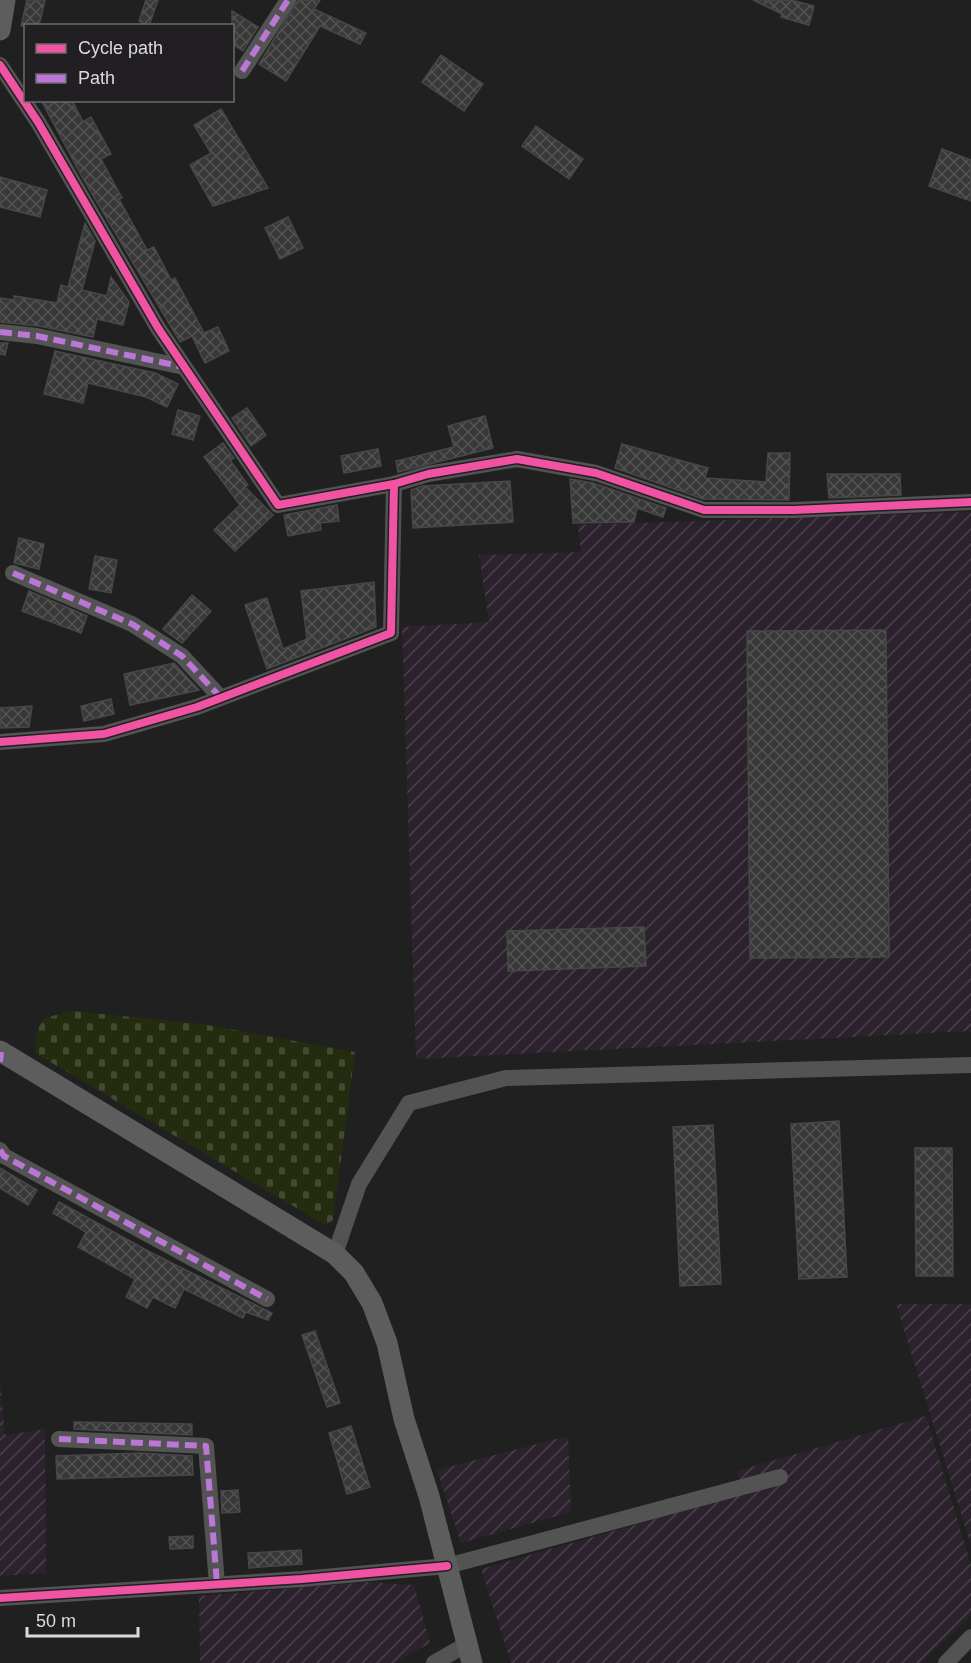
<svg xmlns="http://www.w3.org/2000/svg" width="971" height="1663" font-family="Helvetica,sans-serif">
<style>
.industrial{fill:url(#industrial-furrows)}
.cemetery{fill:url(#cemetery-stones)}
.building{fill:url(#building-cross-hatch);stroke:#474648;stroke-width:1.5}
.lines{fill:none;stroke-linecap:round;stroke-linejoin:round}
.minor{stroke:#545353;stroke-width:16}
.major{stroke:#5e5d5d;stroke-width:21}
.quiet{stroke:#ba77d6;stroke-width:6;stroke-dasharray:12 6;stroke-linecap:butt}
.cycleway-casing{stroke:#211f22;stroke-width:11}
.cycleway{stroke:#f153a3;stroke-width:8}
</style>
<defs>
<pattern id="industrial-furrows" width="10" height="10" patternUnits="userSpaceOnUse" patternTransform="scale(1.5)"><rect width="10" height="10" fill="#2c222d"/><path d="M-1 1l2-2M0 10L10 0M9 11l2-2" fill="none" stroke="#4a424b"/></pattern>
<pattern id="cemetery-stones" width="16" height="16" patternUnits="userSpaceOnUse" patternTransform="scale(1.5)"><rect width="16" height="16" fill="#232c0e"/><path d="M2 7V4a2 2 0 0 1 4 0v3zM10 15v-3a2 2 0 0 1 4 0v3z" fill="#424a31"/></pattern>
<pattern id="building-cross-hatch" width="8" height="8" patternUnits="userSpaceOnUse" patternTransform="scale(1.5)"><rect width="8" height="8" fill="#393839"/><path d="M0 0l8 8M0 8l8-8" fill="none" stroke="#555455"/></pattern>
</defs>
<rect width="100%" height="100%" fill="#212021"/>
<!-- industrial -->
<g class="industrial">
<polygon points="971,512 971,1031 416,1059 402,627 489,622 479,555 581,552 578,525"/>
<polygon points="896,1304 971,1304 971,1545"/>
<polygon points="0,1380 5,1435 45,1429 46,1573 0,1576"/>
<polygon points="926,1416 971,1565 971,1615 921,1663 511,1663 481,1569 743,1494 737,1471"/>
<polygon points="568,1436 571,1512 461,1543 437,1470"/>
<polygon points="368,1582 414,1585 430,1643 394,1663 200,1663 199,1596"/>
</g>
<!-- cemetery -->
<polygon class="cemetery" points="72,1011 202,1024 355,1052 333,1220 325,1225 35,1053 37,1031 44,1018"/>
<!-- building -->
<g class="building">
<polygon points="27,0 45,0 39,26 21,26"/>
<polygon points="146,0 158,0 149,26 139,21"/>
<polygon points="298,0 320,0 314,9 366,33 360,44 320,26 286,81 259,64"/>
<polygon points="753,0 791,0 814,6 809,25 781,17 782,14"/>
<polygon points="232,11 258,27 243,51 232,44"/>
<polygon points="441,55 483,84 464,111 422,82"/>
<polygon points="41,100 72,100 83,122 91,117 111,154 101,159 122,198 119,199 147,250 154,247 171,280 175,278 204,333 218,327 229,351 205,363 192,336 180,342 82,177"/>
<polygon points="221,109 268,188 213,206 190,165 211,153 194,125"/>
<polygon points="536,126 583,159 569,179 522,146"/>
<polygon points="942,149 971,160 971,201 929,186"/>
<polygon points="0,177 47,190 40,217 0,207"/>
<polygon points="288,217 303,248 280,259 265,228"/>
<polygon points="85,223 95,241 82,290 107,296 111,277 129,302 123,325 97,319 93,337 39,326 0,322 0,298 14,300 14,296 57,303 61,285 68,287"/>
<polygon points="0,343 8,343 5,355 0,354"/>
<polygon points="55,351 155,373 178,384 167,407 146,397 88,383 83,403 44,394"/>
<polygon points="247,408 266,435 251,446 232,418"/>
<polygon points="178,410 200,416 193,440 172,434"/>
<polygon points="485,416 493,448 398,472 396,461 454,447 448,426"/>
<polygon points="223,443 234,458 230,460 248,485 245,487 273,515 235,551 214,530 240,505 204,457"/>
<polygon points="622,444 708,468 705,478 766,482 768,453 790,453 789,500 703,499 615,468"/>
<polygon points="378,449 381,466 344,473 341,456"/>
<polygon points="827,474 900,474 901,495 829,498"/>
<polygon points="570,479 593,483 666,508 663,517 637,508 634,522 573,523"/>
<polygon points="510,481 513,522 413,528 411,490 423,486"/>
<polygon points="337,505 339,521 320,523 321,530 288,536 284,515"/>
<polygon points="19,538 44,544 39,569 14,563"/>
<polygon points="95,556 117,560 111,593 89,589"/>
<polygon points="374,582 376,627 267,669 245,605 267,598 283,649 307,639 301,591"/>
<polygon points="29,591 87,616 81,633 22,611"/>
<polygon points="192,595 211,611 182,643 163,629"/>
<polygon points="886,630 889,957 750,958 747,631"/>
<polygon points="174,663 199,690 130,705 124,674"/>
<polygon points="111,699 114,714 84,721 81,706"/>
<polygon points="32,706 29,727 0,728 0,708"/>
<polygon points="644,927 646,966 508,971 507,931"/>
<polygon points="839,1121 847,1277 799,1279 791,1124"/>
<polygon points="713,1125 721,1284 680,1286 673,1127"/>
<polygon points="915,1148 952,1148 953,1276 916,1276"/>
<polygon points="0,1168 37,1190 28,1205 0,1188"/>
<polygon points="59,1202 150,1252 272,1313 268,1320 246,1312 243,1318 184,1289 175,1308 153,1297 147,1308 126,1297 135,1279 78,1247 86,1232 53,1213"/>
<polygon points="315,1331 340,1403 327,1407 302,1335"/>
<polygon points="74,1422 192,1424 192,1435 74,1429"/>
<polygon points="351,1426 370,1487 347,1494 329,1433"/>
<polygon points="140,1453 192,1456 193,1475 57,1479 56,1456"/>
<polygon points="238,1490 240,1512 222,1513 221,1491"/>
<polygon points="193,1536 193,1548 170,1549 169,1537"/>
<polygon points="301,1550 302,1564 249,1568 248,1553"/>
</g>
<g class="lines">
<!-- minor -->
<g class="minor">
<polyline points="0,65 38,122 158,328 278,505 394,484 428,474 517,459 596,473 704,510 794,510 971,502"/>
<polyline points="242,71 288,0"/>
<polyline points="0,332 37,336 184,367"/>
<polyline points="13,573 132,624 182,656 221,698"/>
<polyline points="0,742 104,734 197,707 391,633 394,484"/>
<polyline points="0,1150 4,1156 267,1299"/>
<polyline points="335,1254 359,1184 409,1103 506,1078 971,1065"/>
<polyline points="59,1439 206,1446 217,1584"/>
<polyline points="0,1598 302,1579 447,1566 780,1477"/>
<polyline points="434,1663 467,1644"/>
<polyline points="946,1663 971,1637"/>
</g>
<!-- major -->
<g class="major">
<polyline points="0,30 5,0"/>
<polyline points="0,1051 317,1243 335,1254 354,1273 372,1303 387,1343 404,1419 429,1496 472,1663"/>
</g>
<!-- quiet -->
<g class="quiet">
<polyline points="242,71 288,0"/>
<polyline points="0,332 37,336 184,367"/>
<polyline points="13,573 132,624 182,656 221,698"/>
<polyline points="0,1062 1,1052"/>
<polyline points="0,1150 4,1156 267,1299"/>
<polyline points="59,1439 206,1446 217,1584"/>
</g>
<defs>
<g id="cycleway">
<polyline points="0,65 38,122 158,328 278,505 394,484 428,474 517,459 596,473 704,510 794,510 971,502"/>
<polyline points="0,742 104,734 197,707 391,633 394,484"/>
<polyline points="0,1598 302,1579 447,1566"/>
</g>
</defs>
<!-- cycleway casing -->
<use href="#cycleway" class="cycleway-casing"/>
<!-- cycleway -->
<use href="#cycleway" class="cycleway"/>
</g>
<!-- legend -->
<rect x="24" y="24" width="210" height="78" fill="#211f22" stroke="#6c6a6d" stroke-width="1.5"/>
<rect x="36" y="44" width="30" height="9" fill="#f153a3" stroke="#6c6a6d" stroke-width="1.5"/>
<text x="78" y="54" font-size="18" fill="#dcdadd">Cycle path</text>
<rect x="36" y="74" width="30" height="9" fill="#ba77d6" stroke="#6c6a6d" stroke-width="1.5"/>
<text x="78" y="84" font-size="18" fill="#dcdadd">Path</text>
<!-- scale -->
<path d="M27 1627v9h111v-9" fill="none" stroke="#dcdadd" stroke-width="3"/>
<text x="36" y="1627" font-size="18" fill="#dcdadd" stroke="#211f22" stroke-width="4.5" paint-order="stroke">50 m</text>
</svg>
